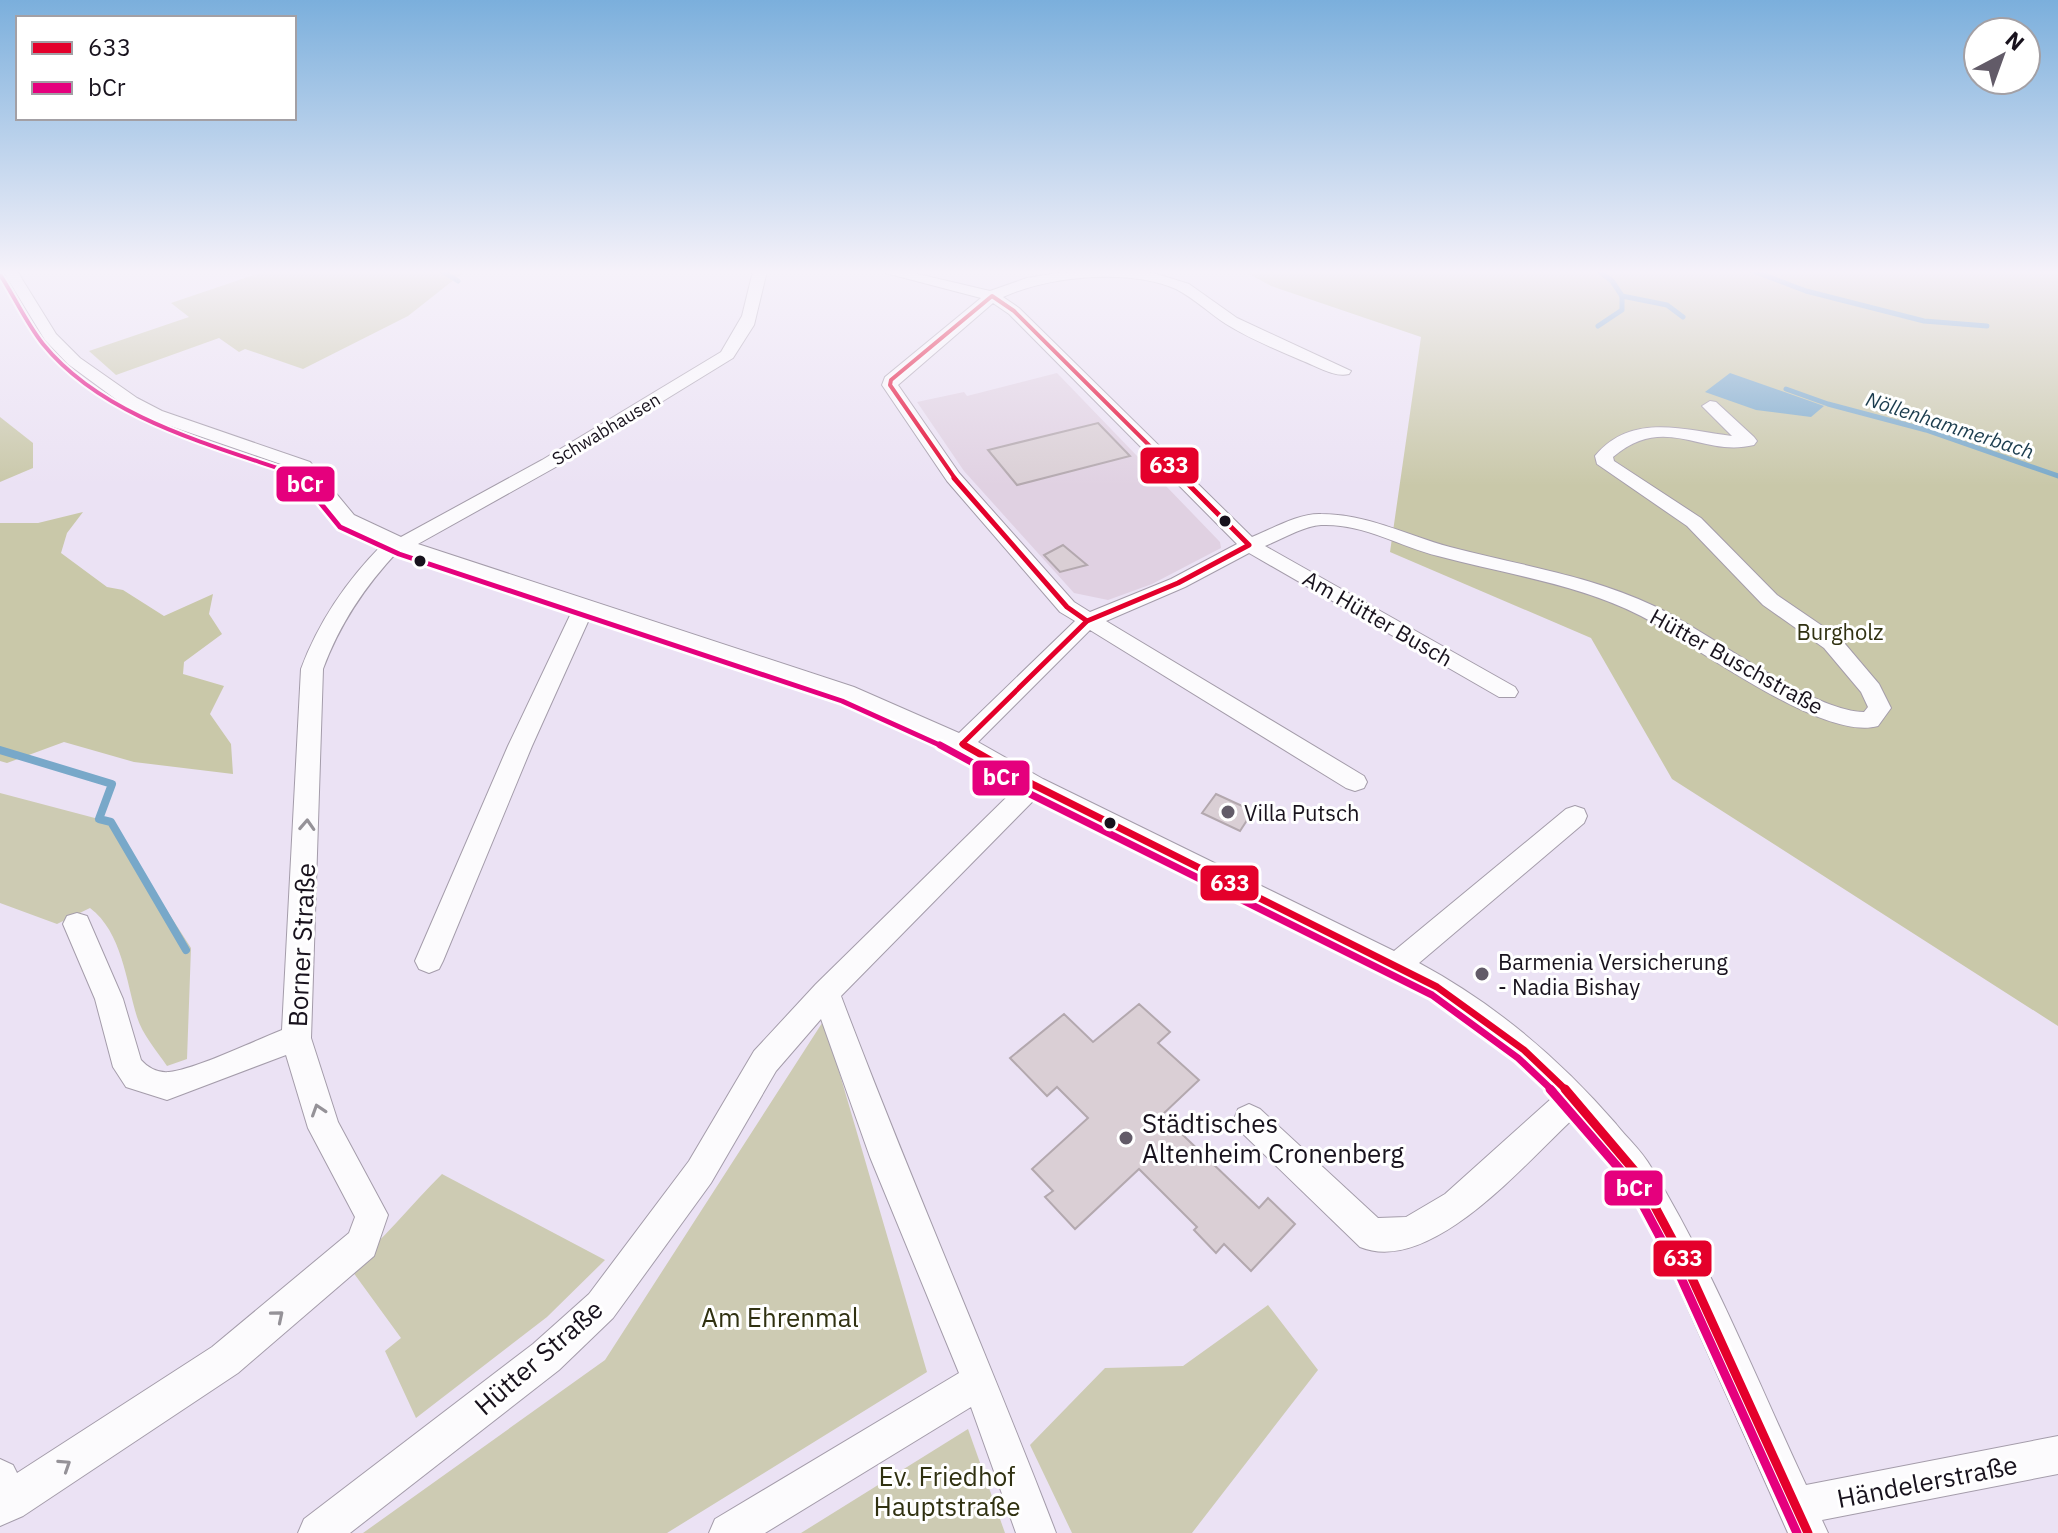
<svg xmlns="http://www.w3.org/2000/svg" width="2058" height="1533" font-family="'IBM Plex Sans',sans-serif">
<style>
.education{fill:#e0d1e2}
.green{fill:#cdcbb3}
.forest{fill:#c9c8a9}
.water{fill:#78a8c9}
.lines{fill:none;stroke-linecap:round;stroke-linejoin:round}
.stream-far1{stroke:#78a8c9;stroke-width:5}
.stream{stroke:#78a8c9;stroke-width:8}
.building{fill:#dacfd5;stroke:#b3a8ae;stroke-width:2}
.minor-casing{stroke:#a49caa;stroke-width:2}
.minor{fill:#fcfbfd;fill-rule:evenodd}
.bus-1-far3-casing{stroke:#fff;stroke-width:8}
.bus-1-far2-casing{stroke:#fff;stroke-width:10}
.bus-1-far1-casing{stroke:#fff;stroke-width:13}
.bus-1-casing{stroke:#fff;stroke-width:15}
.bus-2-far3-casing{stroke:#fff;stroke-width:8}
.bus-2-far2-casing{stroke:#fff;stroke-width:10}
.bus-2-far1-casing{stroke:#fff;stroke-width:13}
.bus-2-casing{stroke:#fff;stroke-width:15}
.bus-1-far3{stroke:#e4002b;stroke-width:4}
.bus-1-far2{stroke:#e4002b;stroke-width:5}
.bus-1-far1{stroke:#e4002b;stroke-width:7}
.bus-1{stroke:#e4002b;stroke-width:9}
.bus-2-far3{stroke:#e5007d;stroke-width:4}
.bus-2-far2{stroke:#e5007d;stroke-width:5}
.bus-2-far1{stroke:#e5007d;stroke-width:7}
.bus-2{stroke:#e5007d;stroke-width:9}
.oneway{stroke:#959298}
.bus-dot{fill:#18121d;stroke:#fff;stroke-width:3}
.poi-dot{fill:#625b68;stroke:#fff;stroke-width:3}
.labels{text-anchor:middle;dominant-baseline:central;stroke-width:6;stroke-linejoin:round;paint-order:stroke}
.far-street-label{font-size:18px;fill:#18121d;stroke:#fff}
.far-water-label{font-size:20px;font-style:italic;fill:#1b3c4e;stroke:#fff}
.street-label{font-size:22px;fill:#18121d;stroke:#fff}
.park-label{font-size:22px;fill:#303111;stroke:#fff}
.poi-label{font-size:22px;fill:#18121d;stroke:#fff;text-anchor:start}
.near-street-label{font-size:26px;fill:#18121d;stroke:#fff}
.near-poi-label{font-size:26px;fill:#18121d;stroke:#fff;text-anchor:start}
.near-park-label{font-size:26px;fill:#303111;stroke:#fff}
.line-badge{stroke:#fff;stroke-width:3}
.badge-label{font-size:22px;text-anchor:middle;font-weight:bold;fill:#fff}
</style>
<rect width="100%" height="100%" fill="#ebe2f4"/>
<!-- education -->
<polygon class="education" points="1057,373 1220,542 1221,548 1152,584 1108,600 1074,593 964,471 917,402 964,392 967,396"/>
<!-- green -->
<g class="green">
<path d="M0,793L110,822L191,948L187,1059L167,1066C157,1051 142,1034 137,1017C126,981 122,932 90,908L57,924L0,903Z"/>
<polygon points="824,1020 927,1372 667,1533 363,1533 605,1360"/>
<path d="M442,1174L605,1260L547,1317L416,1418L385,1351L401,1338L350,1268C383,1240 411,1205 442,1174Z"/>
<polygon points="1268,1305 1318,1370 1192,1533 1072,1533 1030,1445 1105,1368 1183,1366"/>
<polygon points="968,1429 1005,1533 801,1533"/>
</g>
<!-- forest -->
<g class="forest">
<polygon points="266,271 465,271 408,316 303,369 245,349 239,352 219,338 116,375 89,351 189,317 171,303"/>
<polygon points="1244,271 2058,271 2058,1026 1672,779 1591,638 1390,552 1421,337 1271,286"/>
<polygon points="0,417 33,443 33,468 0,482"/>
<polygon points="83,512 67,533 61,553 107,587 123,590 164,616 213,594 209,614 222,634 184,662 183,674 224,686 210,714 231,744 233,774 134,762 64,742 7,763 0,761 0,523 38,523"/>
</g>
<!-- water -->
<polygon class="water" points="1730,373 1824,406 1811,417 1756,410 1705,392"/>
<g class="lines">
<!-- stream-far1 -->
<g class="stream-far1">
<polyline points="442,271 458,281"/>
<polyline points="1599,271 1612,281 1622,296 1667,305 1683,317"/>
<polyline points="1753,271 1806,291 1924,321 1987,326"/>
<polyline points="1598,326 1622,310 1622,296"/>
<polyline points="1786,389 1828,404 1926,430 2058,476"/>
</g>
<!-- stream -->
<polyline class="stream" points="0,750 112,784 99,819 111,822 186,950"/>
</g>
<!-- building -->
<g class="building">
<polygon points="1098,423 1130,456 1017,485 988,450"/>
<polygon points="1063,545 1087,565 1060,572 1044,555"/>
<polygon points="1216,794 1253,811 1240,831 1202,813"/>
<polygon points="1139,1004 1170,1032 1158,1043 1199,1080 1162,1115 1259,1208 1268,1198 1295,1224 1251,1271 1224,1244 1216,1253 1194,1230 1197,1227 1139,1169 1075,1229 1045,1197 1053,1191 1032,1169 1088,1118 1057,1087 1047,1096 1010,1058 1064,1014 1093,1042"/>
</g>
<g class="lines">
<defs>
<path id="minor" d="M3,271H17L56,334L80,358L137,398L162,411L310,462L354,515L401,537L542,460L721,352L742,316L753,271H767L754,325L733,358L554,468L418,544L854,687L959,733L1075,621L1060,612L947,481L882,385L885,377L981,298L878,271H905L990,291L1027,278L1057,273L1139,271L1157,274L1189,284L1237,318L1351,371L1349,374C1335,378 1316,366 1303,361C1277,350 1250,339 1226,324C1209,313 1194,298 1176,289C1129,268 1048,276 1003,297L1019,308L1252,537C1272,529 1299,513 1321,514C1367,514 1406,535 1450,547C1518,565 1589,575 1654,606C1707,630 1811,712 1864,712L1868,707L1861,692L1824,648L1763,605L1687,526L1597,464L1595,456C1631,412 1684,430 1732,436L1702,406L1710,401L1716,402L1754,437L1757,441L1754,445C1701,458 1666,412 1613,457L1614,461L1701,518L1777,595L1840,638L1879,684L1891,708L1878,726C1822,742 1694,644 1641,616C1578,584 1505,574 1438,556C1399,546 1362,523 1321,525C1304,526 1282,539 1265,546L1515,687L1518,692L1515,697H1499L1249,553L1185,587L1106,621L1364,776L1367,782L1364,788L1355,791L1346,788L1090,630L978,742L1043,779L1394,951L1566,809L1575,806L1584,809L1587,816L1584,823L1419,963C1495,1004 1560,1059 1616,1124C1627,1138 1642,1151 1651,1167C1712,1267 1756,1378 1806,1485L2058,1436V1474L1822,1520L1828,1533H1788L1674,1277L1627,1186L1573,1119C1525,1163 1431,1276 1360,1247L1238,1129L1234,1119L1238,1109L1249,1104L1260,1109L1378,1218L1406,1217L1445,1194L1552,1098L1514,1059L1427,996L1037,797L841,996C909,1177 987,1353 1056,1533H1016L971,1407L765,1533H709L715,1519L959,1373L870,1157L821,1019L776,1071L711,1183L613,1318L559,1370L350,1533H298L304,1519L533,1344L589,1294L689,1161L754,1051L816,984L1017,787L954,750L838,697L591,615L532,746L443,961L439,969L429,973L419,969L415,961L508,746L573,609L399,550C365,586 340,623 323,669L311,1038L338,1122L388,1215L374,1256L238,1373L23,1516L0,1526V1459L13,1465L17,1473L212,1347L349,1233L355,1217L308,1128L286,1055L167,1100L126,1087L113,1067L95,999L63,924L67,916L77,913L87,916L123,999L141,1060C148,1068 158,1073 169,1072C196,1069 254,1041 282,1030L301,669C319,621 347,580 383,544L340,523L298,470L150,419L125,406L68,364L45,340ZM993,303L1009,314L1237,544L1171,579L1090,612L1074,602L959,473L898,385Z"/>
</defs>
<!-- minor casing -->
<use href="#minor" class="minor-casing"/>
<!-- minor -->
<use href="#minor" class="minor"/>
<defs>
<polyline id="bus-1-far3" points="956,480 890,385 891,380 992,296 1014,311 1184,480"/>
<g id="bus-1-far2">
<polyline points="954,478 1067,607 1087,621 1178,583 1249,545 1182,478"/>
<polyline points="962,744 967,747"/>
<polyline points="962,744 1087,621"/>
</g>
<polyline id="bus-1-far1" points="964,745 1034,785 1437,987 1524,1050 1567,1091"/>
<polyline id="bus-1" points="1565,1089 1638,1175 1686,1265 1808,1533"/>
<path id="bus-2-far3" d="M1,276C15,298 27,324 43,344C103,418 212,445 298,475L302,480"/>
<polyline id="bus-2-far2" points="300,478 340,527 399,554 842,701 944,747"/>
<polyline id="bus-2-far1" points="940,745 1030,794 1432,995 1518,1058 1553,1091"/>
<polyline id="bus-2" points="1550,1089 1630,1181 1677,1269 1797,1533"/>
</defs>
<!-- bus-1-far3 casing -->
<use href="#bus-1-far3" class="bus-1-far3-casing"/>
<!-- bus-1-far2 casing -->
<use href="#bus-1-far2" class="bus-1-far2-casing"/>
<!-- bus-1-far1 casing -->
<use href="#bus-1-far1" class="bus-1-far1-casing"/>
<!-- bus-1 casing -->
<use href="#bus-1" class="bus-1-casing"/>
<!-- bus-2-far3 casing -->
<use href="#bus-2-far3" class="bus-2-far3-casing"/>
<!-- bus-2-far2 casing -->
<use href="#bus-2-far2" class="bus-2-far2-casing"/>
<!-- bus-2-far1 casing -->
<use href="#bus-2-far1" class="bus-2-far1-casing"/>
<!-- bus-2 casing -->
<use href="#bus-2" class="bus-2-casing"/>
<!-- bus-1-far3 -->
<use href="#bus-1-far3" class="bus-1-far3"/>
<!-- bus-1-far2 -->
<use href="#bus-1-far2" class="bus-1-far2"/>
<!-- bus-1-far1 -->
<use href="#bus-1-far1" class="bus-1-far1"/>
<!-- bus-1 -->
<use href="#bus-1" class="bus-1"/>
<!-- bus-2-far3 -->
<use href="#bus-2-far3" class="bus-2-far3"/>
<!-- bus-2-far2 -->
<use href="#bus-2-far2" class="bus-2-far2"/>
<!-- bus-2-far1 -->
<use href="#bus-2-far1" class="bus-2-far1"/>
<!-- bus-2 -->
<use href="#bus-2" class="bus-2"/>
</g>
<!-- one-way arrows -->
<defs><path id="oneway-chevron" d="M-2-3.5L2.5 0L-2 3.5" fill="none" stroke-width="1.6" stroke-linecap="round" stroke-linejoin="round" transform="scale(2)"/></defs>
<g class="oneway">
<use href="#oneway-chevron" transform="translate(307 825) rotate(-87)"/>
<use href="#oneway-chevron" transform="translate(318 1110) rotate(-108)"/>
<use href="#oneway-chevron" transform="translate(278 1316) rotate(-40)"/>
<use href="#oneway-chevron" transform="translate(65 1465) rotate(-33)"/>
</g>
<!-- sky -->
<linearGradient id="sky" x2="0" y2="1"><stop stop-color="#7bafdc"/><stop offset="0.56" stop-color="#f6f2fa"/><stop offset="1" stop-color="#f6f2fa" stop-opacity="0"/></linearGradient>
<rect width="2058" height="486" fill="url(#sky)"/>
<!-- markers -->
<g class="bus-dot">
<circle cx="1225" cy="521" r="7"/>
<circle cx="420" cy="561" r="7"/>
<circle cx="1110" cy="823" r="7"/>
</g>
<g class="poi-dot">
<circle cx="1228" cy="812" r="8"/>
<circle cx="1482" cy="974" r="8"/>
<circle cx="1126" cy="1138" r="8"/>
</g>
<g class="labels">
<!-- far-street labels -->
<g class="far-street-label">
<text transform="translate(606 429) rotate(-31)">Schwabhausen</text>
</g>
<!-- far-water labels -->
<g class="far-water-label">
<text transform="translate(1950 425) rotate(18)">Nöllenhammerbach</text>
</g>
<!-- street labels -->
<g class="street-label">
<text transform="translate(1378 618) rotate(30)">Am Hütter Busch</text>
<text transform="translate(1737 661) rotate(29)">Hütter Buschstraße</text>
</g>
<!-- park labels -->
<g class="park-label">
<text x="1840" y="631">Burgholz</text>
</g>
<!-- poi labels -->
<g class="poi-label">
<text x="1244" y="812">Villa Putsch</text>
<text x="1498" y="961">Barmenia Versicherung<tspan x="1498" dy="25">- Nadia Bishay</tspan></text>
</g>
<!-- near-street labels -->
<g class="near-street-label">
<text transform="translate(301 945) rotate(-87)">Borner Straße</text>
<text transform="translate(538 1357) rotate(-41)">Hütter Straße</text>
<text transform="translate(1927 1481) rotate(-11)">Händelerstraße</text>
</g>
<!-- near-poi labels -->
<g class="near-poi-label">
<text x="1142" y="1123">Städtisches<tspan x="1142" dy="30">Altenheim Cronenberg</tspan></text>
</g>
<!-- near-park labels -->
<g class="near-park-label">
<text x="780" y="1317">Am Ehrenmal</text>
<text x="947" y="1476">Ev. Friedhof<tspan x="947" dy="30">Hauptstraße</tspan></text>
</g>
</g>
<g class="line-badge">
<rect x="1139" y="446" width="61" height="39" rx="8" fill="#e4002b"/>
<rect x="275" y="465" width="61" height="38" rx="8" fill="#e5007d"/>
<rect x="971" y="759" width="60" height="38" rx="8" fill="#e5007d"/>
<rect x="1199" y="864" width="61" height="38" rx="8" fill="#e4002b"/>
<rect x="1603" y="1169" width="61" height="38" rx="8" fill="#e5007d"/>
<rect x="1652" y="1239" width="61" height="39" rx="8" fill="#e4002b"/>
</g>
<g class="badge-label">
<text x="1169" y="473">633</text>
<text x="305" y="492">bCr</text>
<text x="1001" y="785">bCr</text>
<text x="1230" y="891">633</text>
<text x="1634" y="1196">bCr</text>
<text x="1683" y="1266">633</text>
</g>
<!-- legend -->
<rect x="16" y="16" width="280" height="104" fill="#ffffff" stroke="#a3a0a5" stroke-width="2"/>
<rect x="32" y="42" width="40" height="12" fill="#e4002b" stroke="#a3a0a5" stroke-width="2"/>
<text x="88" y="56" font-size="24" fill="#18121d">633</text>
<rect x="32" y="82" width="40" height="12" fill="#e5007d" stroke="#a3a0a5" stroke-width="2"/>
<text x="88" y="96" font-size="24" fill="#18121d">bCr</text>
<!-- north arrow -->
<g transform="translate(2002 56) rotate(41)"><circle r="38" fill="#ffffff" stroke="#a3a0a5" stroke-width="2"/>
<path d="M0-6L14 30L0 20L-14 30Z" fill="#625b68"/>
<text y="-12" font-size="22" font-weight="bold" text-anchor="middle" fill="#18121d">N</text>
</g>
</svg>
